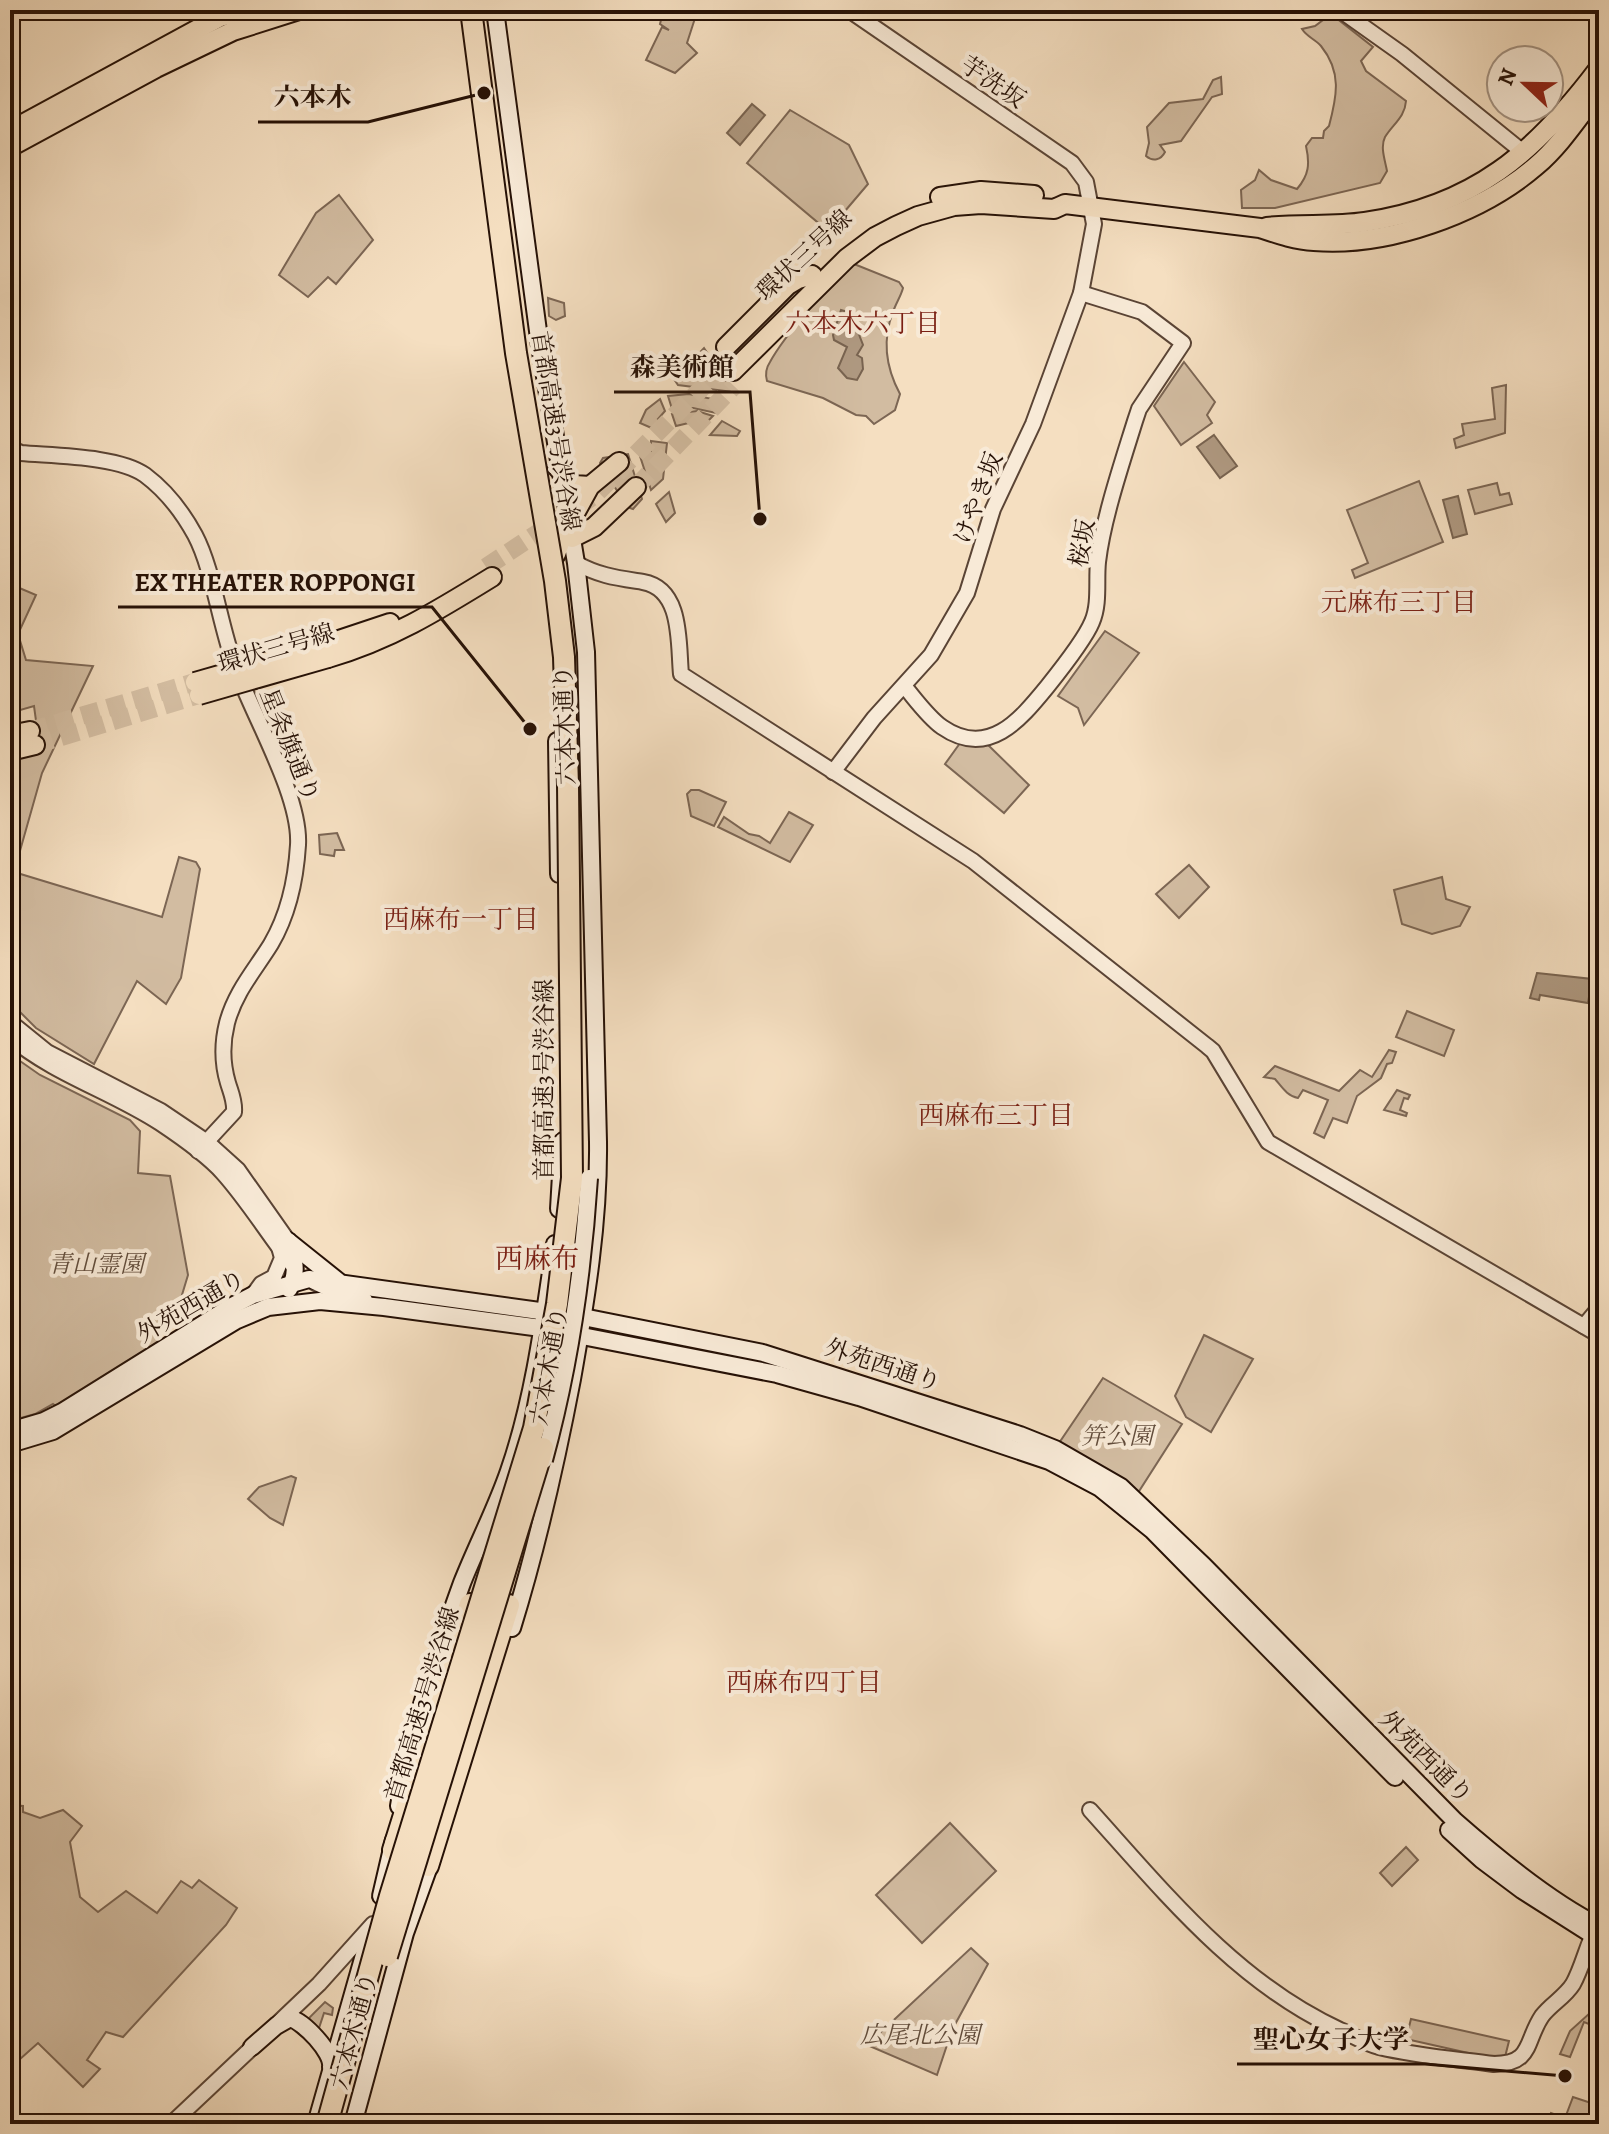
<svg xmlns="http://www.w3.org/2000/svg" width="1609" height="2134" font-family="Alegreya,'Noto Serif JP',serif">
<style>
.green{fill:#d2bca1;stroke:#7c6654;stroke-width:2}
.water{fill:#af9981;stroke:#786350;stroke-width:2}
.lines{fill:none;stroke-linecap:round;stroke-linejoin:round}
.primary-tunnel{stroke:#d6c0a5;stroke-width:18;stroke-dasharray:18 9;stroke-linecap:butt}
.tertiary-casing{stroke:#5a4435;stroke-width:18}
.secondary-casing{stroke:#261106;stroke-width:20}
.primary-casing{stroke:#261106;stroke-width:22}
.motorway-casing{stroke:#261106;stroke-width:24}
.tertiary{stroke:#f8ead7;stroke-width:14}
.secondary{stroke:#f8ead7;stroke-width:16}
.primary{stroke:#f5dfc1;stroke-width:18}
.motorway{stroke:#f5dfc1;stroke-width:20}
.secondary-bridge-casing{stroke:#261106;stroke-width:20;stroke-linecap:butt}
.primary-bridge-casing{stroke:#261106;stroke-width:22;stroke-linecap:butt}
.motorway-bridge-casing{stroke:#261106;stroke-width:24;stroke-linecap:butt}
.secondary-bridge{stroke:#f8ead7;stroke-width:16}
.primary-bridge{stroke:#f5dfc1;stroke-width:18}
.motorway-bridge{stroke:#f5dfc1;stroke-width:20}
.labels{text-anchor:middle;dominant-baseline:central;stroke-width:8;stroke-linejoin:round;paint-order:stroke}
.street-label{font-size:24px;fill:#261106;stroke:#f8ead7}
.park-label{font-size:24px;font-style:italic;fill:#624d3c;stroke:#f8ead7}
.neighbourhood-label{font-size:26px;fill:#7a1f14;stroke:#f8ead7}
.quarter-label{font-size:28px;fill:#7a1f14;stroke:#f8ead7}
.leader{fill:none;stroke:#261106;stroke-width:3}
.callout-dot{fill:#261106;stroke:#f8ead7;stroke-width:3}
.callout-label{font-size:26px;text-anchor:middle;font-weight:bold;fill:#261106;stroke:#f8ead7;stroke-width:8;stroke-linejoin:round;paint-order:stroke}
</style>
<rect width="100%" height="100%" fill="#f5dfc1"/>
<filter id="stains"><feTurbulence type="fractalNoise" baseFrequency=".0025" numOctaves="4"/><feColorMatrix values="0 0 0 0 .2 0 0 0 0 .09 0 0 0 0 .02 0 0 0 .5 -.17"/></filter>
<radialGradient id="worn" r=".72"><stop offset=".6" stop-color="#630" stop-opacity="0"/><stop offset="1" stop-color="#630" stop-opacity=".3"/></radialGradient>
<!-- green -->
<g class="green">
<polygon points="641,10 697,12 687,43 697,53 675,73 646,60 662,27 669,30 660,24 661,20 640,13"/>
<path d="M1331,14L1373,47L1361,61L1366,71L1406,101C1405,117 1393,124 1385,137C1380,147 1385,160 1387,171L1380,183L1275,208H1242L1241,190L1255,180L1259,170L1271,180L1297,189C1309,175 1310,164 1306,146L1312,138H1323L1324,131L1329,126C1337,96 1342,72 1321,46C1315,39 1307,37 1302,29L1315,26Z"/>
<path d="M1221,77L1222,94L1212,97L1181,141L1160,145L1165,152C1161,160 1153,162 1146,156L1149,143L1147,127L1169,103L1203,99L1213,80Z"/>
<polygon points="790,110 849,145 868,184 828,231 747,163"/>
<polygon points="339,195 373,240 336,284 328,277 308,297 279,275 316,213"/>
<path d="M854,264L899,282L903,288C901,296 896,303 893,312C882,340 886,368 900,394L895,410L874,424L866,416L856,415L823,398L767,381C765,374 766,368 770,362C783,338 832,279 854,264Z"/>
<polygon points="548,298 564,303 565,316 556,320 549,316"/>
<polygon points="704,348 733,392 678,385 674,379"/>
<polygon points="1184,362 1215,402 1207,415 1212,423 1181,445 1154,406"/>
<polygon points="1506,385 1505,433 1456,448 1454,439 1464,435 1462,424 1495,419 1492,388"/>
<polygon points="689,394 726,402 716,413 693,408 672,409 668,396"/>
<polygon points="660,399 665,411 658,419 668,429 663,433 640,423 646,410"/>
<polygon points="697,411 713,416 709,420 701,420 676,426 672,414"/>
<polygon points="722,421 740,431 737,436 710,435"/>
<polygon points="651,441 667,443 663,479 651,490 639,453 651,451"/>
<polygon points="628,454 642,499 633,509 627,507 600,463 603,458"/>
<polygon points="1419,481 1443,542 1355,578 1352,570 1368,563 1347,510"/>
<polygon points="1497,483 1500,495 1509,493 1512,504 1475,514 1468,490"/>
<path d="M10,485C19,508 19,530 10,553Z"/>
<polygon points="669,492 675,513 666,522 656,504"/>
<polygon points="10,584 36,595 18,634 26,660 93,666 42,773 14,872 162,917 179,857 196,862 200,869 181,978 166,1004 137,981 94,1064 36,1028 10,1002 10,758 40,750 34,706 10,713"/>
<polygon points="1105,631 1139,653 1084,725 1078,708 1058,696"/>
<polygon points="963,739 984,741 1029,785 1004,813 945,764"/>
<polygon points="691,790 699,790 726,802 714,826 691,816 687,794"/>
<polygon points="789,812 813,825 790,862 718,827 724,817 749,834 759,836 770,843"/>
<polygon points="337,833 344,850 335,850 334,856 320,854 319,835"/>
<polygon points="1189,865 1209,887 1179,918 1156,894"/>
<polygon points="1442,877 1446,899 1470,907 1460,926 1432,934 1402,924 1394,890"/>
<polygon points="1407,1011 1454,1030 1444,1056 1396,1037"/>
<path d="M1389,1050L1396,1052L1392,1063L1387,1064L1381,1078L1357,1096L1347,1123L1333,1118L1324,1138L1314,1133L1328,1100L1303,1090L1298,1098C1287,1096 1282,1087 1275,1079L1264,1077L1275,1066L1339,1091L1360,1070L1372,1077Z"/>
<polygon points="10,1054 40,1075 130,1120 140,1131 138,1173 170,1176 188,1275 175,1318 164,1325 158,1343 56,1406 53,1404 35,1414 10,1421"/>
<polygon points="1397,1090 1410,1095 1408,1099 1404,1098 1400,1110 1407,1113 1406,1116 1384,1110"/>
<polygon points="1204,1335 1253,1359 1211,1432 1186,1417 1175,1396"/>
<polygon points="1103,1378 1182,1424 1134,1499 1055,1449"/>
<polygon points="291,1476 296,1478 283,1525 270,1518 248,1499 259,1487"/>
<polygon points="10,1805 23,1806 23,1812 40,1818 63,1810 82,1826 70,1842 80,1897 98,1912 126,1891 157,1913 181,1881 192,1888 199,1880 237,1908 226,1925 123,2037 106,2032 87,2060 100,2069 83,2087 38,2043 10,2068"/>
<polygon points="950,1823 996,1871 922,1943 876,1895"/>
<polygon points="1406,1847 1418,1860 1392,1886 1380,1873"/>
<polygon points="971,1948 988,1964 952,2030 937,2075 867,2045"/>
<polygon points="325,2002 333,2008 332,2015 324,2013 318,2031 309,2018"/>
<polygon points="1591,2012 1599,2014 1599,2028 1584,2022 1570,2057 1560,2054 1570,2031"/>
<polygon points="1411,2019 1509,2041 1504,2061 1406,2039"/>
<polygon points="1599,2084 1599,2124 1547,2124 1551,2113 1565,2118 1573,2097 1591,2103"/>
</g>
<!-- water -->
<g class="water">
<polygon points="752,104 765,115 740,145 727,133"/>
<polygon points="841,310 851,313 852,327 858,332 863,345 857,355 862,358 863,369 857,380 847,378 838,368 847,347 834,340 833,335"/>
<polygon points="1214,435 1237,466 1220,478 1197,447"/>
<polygon points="1458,496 1467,534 1453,538 1443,500"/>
<polygon points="1537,973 1592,979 1588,1003 1540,995 1539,1000 1530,998"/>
</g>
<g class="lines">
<!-- primary-tunnel -->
<g class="primary-tunnel">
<polyline points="636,487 734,386"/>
<polyline points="486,567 594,496 730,360"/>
<polyline points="30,731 195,682"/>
<polyline points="35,745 199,695"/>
</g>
<defs>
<g id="tertiary">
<polyline points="1340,10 1402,54 1524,153"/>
<path d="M10,448L21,453C54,456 119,456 145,475C165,490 183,513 195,535C213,569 220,625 234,663C251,713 301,795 298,845C296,878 288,915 271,944C255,970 235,992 227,1023C222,1043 222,1063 228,1083C231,1093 235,1101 234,1112L198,1151"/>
<path d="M576,563C599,576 618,578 643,582C683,589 678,644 681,674L973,861L1207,1046L1213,1051L1268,1142L1599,1335"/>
<path d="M905,687C916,700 928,717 942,727C988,759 1020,720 1047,687C1059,672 1085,639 1092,622C1100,604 1096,581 1098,562C1103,519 1122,463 1135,421L1139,409L1183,343L1142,312L1081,293"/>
<polyline points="833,772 874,718 931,655 967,593 993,509 1033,424 1081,293 1094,224 1086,182 1072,163 849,10"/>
<polyline points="10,1022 47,1052 161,1111 207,1142 238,1170 288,1241"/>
<path d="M10,1037C55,1075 111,1091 160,1123C181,1137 206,1154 223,1173C249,1202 269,1236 294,1267"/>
<polyline points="314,1282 335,1292 365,1300"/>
<polyline points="253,1295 261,1284 274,1277 282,1258 279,1247"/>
<polyline points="1584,1326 1599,1308"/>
<path d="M1090,1810C1164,1892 1237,1983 1340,2030C1352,2035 1366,2044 1379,2047C1416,2056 1456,2059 1494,2064C1533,2064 1525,2041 1542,2016C1551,2004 1565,1997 1573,1984C1583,1966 1587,1944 1597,1926"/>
<polyline points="277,2024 319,1984 373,1924 389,1929"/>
<polyline points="171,2124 259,2041"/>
</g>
<g id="secondary">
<path d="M495,10L540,346L576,563L586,652L598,1142C599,1222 586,1300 572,1379C556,1463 537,1547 512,1628"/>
<polyline points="557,741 559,874"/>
<polyline points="559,1209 563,1141"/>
<path d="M288,1241C294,1258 299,1273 289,1289"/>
<polyline points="288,1241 338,1281"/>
<path d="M10,1431L44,1421L62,1412L232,1306L253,1295L309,1279L583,1317L763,1353L1020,1435L1055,1449L1121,1487L1204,1566L1455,1821C1496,1857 1550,1902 1599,1926"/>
<polyline points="10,1444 53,1431 237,1320 268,1307 320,1301 384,1307 541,1328 777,1374 859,1397 1049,1461 1100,1488 1152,1530 1395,1777"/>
<path d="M399,1806C411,1730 436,1655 462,1583C477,1545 496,1509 509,1471C534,1399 544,1320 555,1244"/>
<polyline points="1449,1830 1482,1860 1522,1890 1599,1939"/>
<polyline points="381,1896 394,1840"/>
<path d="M252,2047L276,2026L290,2018C304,2022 333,2052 331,2067"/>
<polyline points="316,2124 368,1941"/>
<polyline points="353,2124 405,1933 432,1858"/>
</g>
<g id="primary">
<polyline points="10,131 220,17 246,10"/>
<polyline points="10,147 156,68 233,31 299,10"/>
<polyline points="940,197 981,191 1034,195"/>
<path d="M1267,227C1300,223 1332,227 1365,222C1474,206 1535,153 1599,68"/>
<polyline points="726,347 788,285 798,279 812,275"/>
<path d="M733,371L847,258L875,237L896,226L918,216L954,206L981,204L1054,209L1065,204L1260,228C1278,234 1295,240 1314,241C1387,247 1480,214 1536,166C1561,145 1579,116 1599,91"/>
<polyline points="558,468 574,485 590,486"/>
<polyline points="572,538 594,527 636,487"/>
<polyline points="556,554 562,537 590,486 619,462"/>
<polyline points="324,645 390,623"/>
<path d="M328,658C390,640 437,611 492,577"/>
<polyline points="10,735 30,731"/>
<polyline points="10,751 35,745"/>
</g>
<g id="motorway">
<polyline points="393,1850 470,1604"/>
<polyline points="428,1866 509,1605"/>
</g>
</defs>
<!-- tertiary casing -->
<use href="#tertiary" class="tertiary-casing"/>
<!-- secondary casing -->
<use href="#secondary" class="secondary-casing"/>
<!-- primary casing -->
<use href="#primary" class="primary-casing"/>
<!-- motorway casing -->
<use href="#motorway" class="motorway-casing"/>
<!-- tertiary -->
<use href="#tertiary" class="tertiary"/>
<!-- secondary -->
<use href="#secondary" class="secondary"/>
<!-- primary -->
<use href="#primary" class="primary"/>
<!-- motorway -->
<use href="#motorway" class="motorway"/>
<defs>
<path id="secondary-bridge" d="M544,1460C569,1369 583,1272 589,1178"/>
<g id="primary-bridge">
<polyline points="195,682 324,645"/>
<polyline points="199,695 328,658"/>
</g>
<g id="motorway-bridge">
<polyline points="387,1956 543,1448"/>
<polyline points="327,2124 390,1896 534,1428 557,1304 572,1178 568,785 564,657 555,581 516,353 471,10"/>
</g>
</defs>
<!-- secondary-bridge casing -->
<use href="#secondary-bridge" class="secondary-bridge-casing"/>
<!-- primary-bridge casing -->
<use href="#primary-bridge" class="primary-bridge-casing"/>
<!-- motorway-bridge casing -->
<use href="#motorway-bridge" class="motorway-bridge-casing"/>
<!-- secondary-bridge -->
<use href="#secondary-bridge" class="secondary-bridge"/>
<!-- primary-bridge -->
<use href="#primary-bridge" class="primary-bridge"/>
<!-- motorway-bridge -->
<use href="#motorway-bridge" class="motorway-bridge"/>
</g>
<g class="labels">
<!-- street labels -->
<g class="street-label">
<text transform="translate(993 82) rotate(34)">芋洗坂</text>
<text transform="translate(804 255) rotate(-43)">環状三号線</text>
<text transform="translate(556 431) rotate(81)">首都高速3号渋谷線</text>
<text transform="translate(978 498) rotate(-69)">けやき坂</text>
<text transform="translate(1082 543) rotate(-80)">桜坂</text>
<text transform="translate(276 648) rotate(-16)">環状三号線</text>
<text transform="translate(565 725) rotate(-92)">六本木通り</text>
<text transform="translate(290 745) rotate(68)">星条旗通り</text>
<text transform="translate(544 1080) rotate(-90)">首都高速3号渋谷線</text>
<text transform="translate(191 1306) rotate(-30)">外苑西通り</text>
<text transform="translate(883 1365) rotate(18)">外苑西通り</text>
<text transform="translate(549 1366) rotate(-80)">六本木通り</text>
<text transform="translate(422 1704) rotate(-73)">首都高速3号渋谷線</text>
<text transform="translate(1426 1757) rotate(45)">外苑西通り</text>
<text transform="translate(354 2031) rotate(-75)">六本木通り</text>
</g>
<!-- park labels -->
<g class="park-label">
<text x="96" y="1264">青山霊園</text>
<text x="1117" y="1436">笄公園</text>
<text x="920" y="2035">広尾北公園</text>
</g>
<!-- neighbourhood labels -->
<g class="neighbourhood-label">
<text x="863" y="323">六本木六丁目</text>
<text x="1399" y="602">元麻布三丁目</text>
<text x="461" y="919">西麻布一丁目</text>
<text x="996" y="1115">西麻布三丁目</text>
<text x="804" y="1682">西麻布四丁目</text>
</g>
<!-- quarter labels -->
<g class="quarter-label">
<text x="537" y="1259">西麻布</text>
</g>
</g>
<!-- callouts -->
<path class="leader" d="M484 93L368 122H258M760 519L750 392H614M530 729L432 607H118M1565 2076L1425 2064H1237"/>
<g class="callout-dot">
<circle cx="484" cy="93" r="8"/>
<circle cx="760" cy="519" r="8"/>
<circle cx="530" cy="729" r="8"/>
<circle cx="1565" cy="2076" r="8"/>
</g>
<g class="callout-label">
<text x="313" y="106">六本木</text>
<text x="682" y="376">森美術館</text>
<text x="275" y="591">EX THEATER ROPPONGI</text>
<text x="1331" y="2048">聖心女子大学</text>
</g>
<!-- margin -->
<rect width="1609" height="2134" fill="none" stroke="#f5dfc1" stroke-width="40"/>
<rect x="12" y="12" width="1585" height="2110" fill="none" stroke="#261106" stroke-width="4"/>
<rect x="20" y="20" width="1569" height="2094" fill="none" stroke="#261106" stroke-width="2"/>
<!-- north arrow -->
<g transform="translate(1525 84) rotate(292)"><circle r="38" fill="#f8ead7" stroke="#a49383" stroke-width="2"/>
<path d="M0-6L14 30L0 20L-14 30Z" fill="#8f2418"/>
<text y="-12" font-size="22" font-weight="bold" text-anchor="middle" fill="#261106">N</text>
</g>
<rect width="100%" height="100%" filter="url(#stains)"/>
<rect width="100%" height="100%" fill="url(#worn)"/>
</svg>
